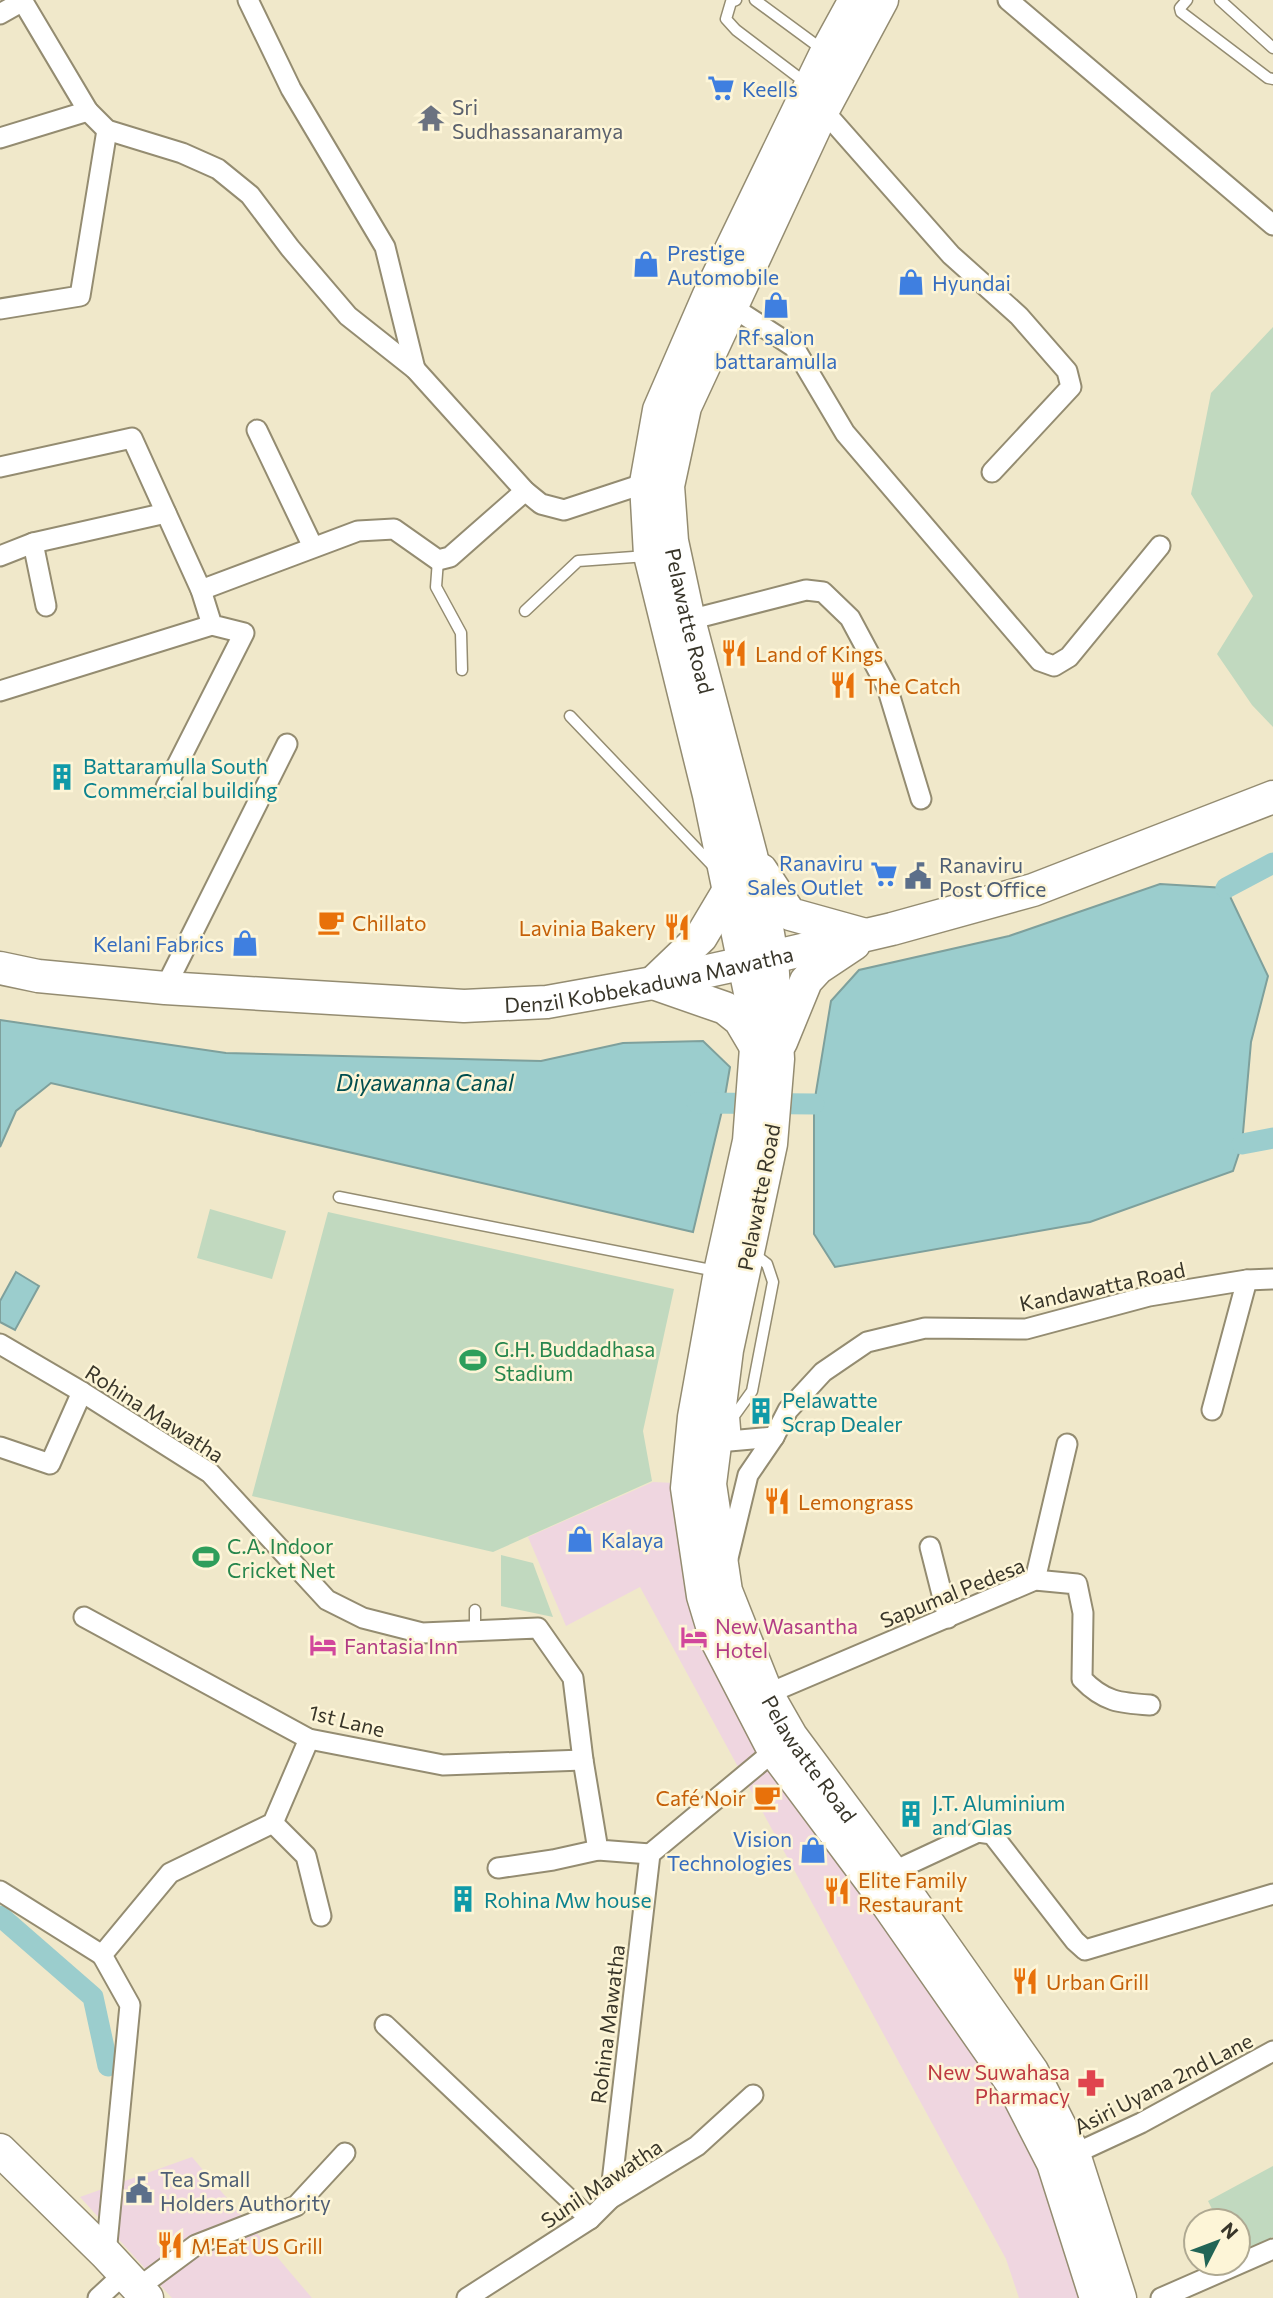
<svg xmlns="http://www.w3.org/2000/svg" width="1273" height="2298" font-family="Commissioner,sans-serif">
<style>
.commercial{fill:#efd6e0}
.green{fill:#c1d9bf}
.water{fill:#9bcdcd;stroke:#7ea09c;stroke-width:2}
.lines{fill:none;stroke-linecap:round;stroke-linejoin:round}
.canal{stroke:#9bcdcd;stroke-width:21}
.lane-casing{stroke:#948c71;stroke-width:13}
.street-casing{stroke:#948c71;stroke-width:23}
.primary-casing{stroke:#948c71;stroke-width:35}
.lane{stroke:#fff;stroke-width:10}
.street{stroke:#fff;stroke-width:19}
.primary{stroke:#fff;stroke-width:32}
.labels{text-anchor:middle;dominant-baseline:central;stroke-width:5;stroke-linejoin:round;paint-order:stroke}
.shop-label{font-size:21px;fill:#366cbe;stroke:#fdf5d7;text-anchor:start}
.worship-label{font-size:21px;fill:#5b616d;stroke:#fdf5d7;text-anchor:start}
.street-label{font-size:21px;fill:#39362a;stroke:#fdf5d7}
.food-label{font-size:21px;fill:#c56008;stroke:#fdf5d7;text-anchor:start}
.culture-label{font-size:21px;fill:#0d838f;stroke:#fdf5d7;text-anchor:start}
.service-label{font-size:21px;fill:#4e5e75;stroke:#fdf5d7;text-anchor:start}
.leisure-label{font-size:21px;fill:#27864d;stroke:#fdf5d7;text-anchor:start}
.hotel-label{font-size:21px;fill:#b23c85;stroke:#fdf5d7;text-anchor:start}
.health-label{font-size:21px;fill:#be3a42;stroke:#fdf5d7;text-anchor:end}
.water-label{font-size:23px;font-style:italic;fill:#004e4f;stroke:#fdf5d7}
</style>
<rect width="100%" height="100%" fill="#f0e8ca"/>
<!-- commercial -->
<g class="commercial">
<polygon points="653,1482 675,1483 697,1597 1007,2086 1090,2298 1019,2298 1006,2259 640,1587 566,1626 528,1537"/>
<polygon points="192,2157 312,2298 172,2298 80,2197"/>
</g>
<!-- green -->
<g class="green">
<polygon points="1273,327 1273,727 1252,705 1217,654 1253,596 1191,494 1211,393"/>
<polygon points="210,1209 286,1231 272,1279 197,1258"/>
<polygon points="328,1212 674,1289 643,1431 652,1481 493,1552 252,1496"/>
<polygon points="501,1555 533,1563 553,1617 501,1606"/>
<polygon points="1273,2166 1273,2237 1238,2253 1238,2221 1218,2221 1208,2201"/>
</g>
<!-- water -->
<g class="water">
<polygon points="1160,884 1226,888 1268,976 1251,1042 1242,1144 1233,1171 1090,1222 835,1267 814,1234 814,1104 831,1001 859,970 1009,936"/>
<polygon points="0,1020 226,1053 541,1061 623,1043 703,1041 730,1067 724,1102 693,1232 51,1083 16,1111 0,1147"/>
<polygon points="16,1272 39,1286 15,1330 0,1322 0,1301"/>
</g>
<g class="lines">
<!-- canal -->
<g class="canal">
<polyline points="1226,888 1273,863"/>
<polyline points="697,1103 814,1104"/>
<polyline points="1242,1144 1273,1138"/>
<polyline points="0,1916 93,1997 108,2066"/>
</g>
<defs>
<g id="lane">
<polyline points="736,0 731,2 726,19 736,30 806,83"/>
<polyline points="755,0 823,50"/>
<polyline points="1187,0 1180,8 1181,12 1268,78 1273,79"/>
<polyline points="1220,0 1273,48"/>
<polyline points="438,560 436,587 461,633 462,670"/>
<polyline points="525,611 578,561 647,556"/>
<polyline points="570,716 715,868"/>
<polyline points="339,1197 716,1271"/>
<polyline points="736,1441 734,1416 752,1391 773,1282 767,1264 754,1254"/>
<polyline points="475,1610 475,1629"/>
</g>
<g id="street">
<polyline points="22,0 88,111 107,130 182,153 218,169 250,195 290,248 348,316 415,369 525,491 541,504 564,510 646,483 654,484"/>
<polyline points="248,0 291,89 385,247 415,369"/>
<polyline points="1008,0 1273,225"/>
<polyline points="0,14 23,1"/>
<polyline points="823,110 951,255 1019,316 1067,371 1071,387 992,472"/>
<polyline points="0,138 88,111"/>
<polyline points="723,301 794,347 845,433 1040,661 1054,666 1069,657 1160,546"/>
<polyline points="0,309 80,296 107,130"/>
<polyline points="257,430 313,547"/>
<polyline points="0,467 132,438 201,590 358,531 394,529 438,560 450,557 525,491"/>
<polyline points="33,543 46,606"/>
<polyline points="0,556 33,543 166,513"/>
<polyline points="689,620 806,590 823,592 850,618 887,687 921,799"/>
<polyline points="0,691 212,625"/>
<polyline points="166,787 244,633 212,625 201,590"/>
<polyline points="165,988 287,744"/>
<polyline points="0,1344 82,1392 210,1473 327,1600 363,1618 422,1633 538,1628 573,1678 583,1760 598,1850 650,1854"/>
<polyline points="1212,1410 1247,1280"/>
<polyline points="707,1443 774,1437 788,1410 823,1372 867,1342 925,1328 1026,1329 1149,1296 1247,1280 1273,1279"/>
<polyline points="0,1447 50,1464 82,1392"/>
<polyline points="930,1547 948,1618"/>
<polyline points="728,1558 748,1475 774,1437"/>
<polyline points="1035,1580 1067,1444"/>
<polyline points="84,1617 309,1739 443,1765 583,1760"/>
<path d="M767,1694L1035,1580L1077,1584L1083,1613L1082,1679C1104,1702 1120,1703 1150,1705"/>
<polyline points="273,1823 306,1856 321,1916"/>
<polyline points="498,1868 553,1860 598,1850"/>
<polyline points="884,1878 892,1872 978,1832 992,1834 1075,1941 1085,1950 1273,1894"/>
<polyline points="0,1891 102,1955"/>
<polyline points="385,2025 590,2219"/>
<polyline points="1074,2154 1141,2123 1273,2051"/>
<polyline points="610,2199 650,1854 780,1746"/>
<polyline points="106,2254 130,2005 102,1955 170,1873 273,1823 309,1739"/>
<polyline points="138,2288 196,2245 296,2206 345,2153"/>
<polyline points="98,2298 125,2273"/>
<polyline points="467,2298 590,2219 610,2199 697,2146 753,2095"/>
<polyline points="1161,2298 1273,2249"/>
</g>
<g id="primary">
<polyline points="855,0 826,53 709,295 659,410 646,483 650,555 709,795 753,1007 756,1048 749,1141 720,1272 694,1417 687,1488 703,1596 716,1639 774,1751 874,1885 1012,2083 1053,2163 1096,2298"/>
<path id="s1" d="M882,0L823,110L685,407L668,486L672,541L689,620L751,855L767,928L772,957L778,1059L771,1144L727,1350L710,1484L726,1591L767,1694L791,1736L892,1872L1032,2071L1074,2154L1120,2298"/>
<polyline points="761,870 790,914 862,934"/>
<path id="s2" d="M0,968L38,976L165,988L464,1006L547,1002L653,983L772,957L892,929L1033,890L1273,797"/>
<polyline points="654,982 701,937 729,890"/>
<polyline points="653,983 725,1008 740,1020 756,1047"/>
<polyline points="781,1042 806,981 818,968 854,944"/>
<polyline points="0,2150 106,2254 147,2298"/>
</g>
</defs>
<!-- lane casing -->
<use href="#lane" class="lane-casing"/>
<!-- street casing -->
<use href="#street" class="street-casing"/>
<!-- primary casing -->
<use href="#primary" class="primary-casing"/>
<!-- lane -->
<use href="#lane" class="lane"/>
<!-- street -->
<use href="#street" class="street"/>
<!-- primary -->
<use href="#primary" class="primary"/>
</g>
<!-- icons -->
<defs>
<symbol id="supermarket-bare" viewBox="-9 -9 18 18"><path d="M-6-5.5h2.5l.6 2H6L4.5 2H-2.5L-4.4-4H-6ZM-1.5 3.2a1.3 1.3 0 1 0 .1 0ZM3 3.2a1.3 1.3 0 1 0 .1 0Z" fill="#3f7fe0" stroke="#fdf5d7" stroke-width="2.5" paint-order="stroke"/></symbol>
<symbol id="temple-bare" viewBox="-9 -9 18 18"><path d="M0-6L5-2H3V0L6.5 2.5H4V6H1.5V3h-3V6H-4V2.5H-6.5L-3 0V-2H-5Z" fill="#6b7280" stroke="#fdf5d7" stroke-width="2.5" paint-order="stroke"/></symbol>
<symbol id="shop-bare" viewBox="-9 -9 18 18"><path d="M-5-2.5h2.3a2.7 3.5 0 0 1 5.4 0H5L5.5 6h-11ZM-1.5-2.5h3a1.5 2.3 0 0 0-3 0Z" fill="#3f7fe0" stroke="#fdf5d7" stroke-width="2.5" paint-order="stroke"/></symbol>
<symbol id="restaurant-bare" viewBox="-9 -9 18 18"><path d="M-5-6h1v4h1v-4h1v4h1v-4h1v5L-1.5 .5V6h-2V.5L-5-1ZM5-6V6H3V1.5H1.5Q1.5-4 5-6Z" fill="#e8710a" stroke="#fdf5d7" stroke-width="2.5" paint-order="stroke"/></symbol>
<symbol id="building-bare" viewBox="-9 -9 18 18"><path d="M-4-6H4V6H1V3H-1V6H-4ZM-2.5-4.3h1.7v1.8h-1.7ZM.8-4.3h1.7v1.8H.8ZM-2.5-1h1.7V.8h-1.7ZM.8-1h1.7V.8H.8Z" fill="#0f9aa8" stroke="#fdf5d7" stroke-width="2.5" paint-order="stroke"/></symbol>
<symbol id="civic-bare" viewBox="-9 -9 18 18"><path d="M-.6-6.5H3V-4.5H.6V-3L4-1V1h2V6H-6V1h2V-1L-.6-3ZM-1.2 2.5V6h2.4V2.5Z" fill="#5c6f8a" stroke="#fdf5d7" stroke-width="2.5" paint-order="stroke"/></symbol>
<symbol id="cafe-bare" viewBox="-9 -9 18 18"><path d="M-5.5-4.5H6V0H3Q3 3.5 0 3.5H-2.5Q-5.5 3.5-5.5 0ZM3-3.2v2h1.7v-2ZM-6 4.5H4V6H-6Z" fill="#e8710a" stroke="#fdf5d7" stroke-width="2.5" paint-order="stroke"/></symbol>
<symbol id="stadium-bare" viewBox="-9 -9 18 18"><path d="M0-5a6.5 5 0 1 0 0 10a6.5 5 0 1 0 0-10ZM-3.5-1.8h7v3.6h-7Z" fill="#2e9e5b" stroke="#fdf5d7" stroke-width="2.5" paint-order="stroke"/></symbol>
<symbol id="hotel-bare" viewBox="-9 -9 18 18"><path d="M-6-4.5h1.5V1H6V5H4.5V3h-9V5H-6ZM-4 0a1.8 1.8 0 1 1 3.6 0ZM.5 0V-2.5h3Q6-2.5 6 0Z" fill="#d1479c" stroke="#fdf5d7" stroke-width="2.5" paint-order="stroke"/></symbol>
<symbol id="pharmacy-bare" viewBox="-9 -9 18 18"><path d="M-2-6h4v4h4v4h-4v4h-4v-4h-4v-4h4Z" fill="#e0444e" stroke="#fdf5d7" stroke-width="2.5" paint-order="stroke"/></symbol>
</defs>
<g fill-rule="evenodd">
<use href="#supermarket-bare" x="702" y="69" width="38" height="38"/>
<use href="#temple-bare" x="412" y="99" width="38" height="38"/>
<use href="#shop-bare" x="627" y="245" width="38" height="38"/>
<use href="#shop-bare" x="892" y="263" width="38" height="38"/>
<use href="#shop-bare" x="757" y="286" width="38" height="38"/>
<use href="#restaurant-bare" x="715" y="634" width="38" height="38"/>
<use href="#restaurant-bare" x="824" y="666" width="38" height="38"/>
<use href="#building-bare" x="43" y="758" width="38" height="38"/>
<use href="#supermarket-bare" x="865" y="855" width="38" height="38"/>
<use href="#civic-bare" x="899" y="857" width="38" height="38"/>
<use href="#cafe-bare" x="312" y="903" width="38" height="38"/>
<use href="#restaurant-bare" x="658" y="908" width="38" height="38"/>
<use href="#shop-bare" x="226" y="924" width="38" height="38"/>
<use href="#stadium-bare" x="454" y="1341" width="38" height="38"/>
<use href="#building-bare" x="742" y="1392" width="38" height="38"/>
<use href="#restaurant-bare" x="758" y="1482" width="38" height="38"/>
<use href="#shop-bare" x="561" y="1520" width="38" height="38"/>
<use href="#stadium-bare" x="187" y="1538" width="38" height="38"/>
<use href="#hotel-bare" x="675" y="1618" width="38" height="38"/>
<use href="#hotel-bare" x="304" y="1626" width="38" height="38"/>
<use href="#cafe-bare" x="748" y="1778" width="38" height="38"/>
<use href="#building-bare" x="892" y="1795" width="38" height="38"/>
<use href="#shop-bare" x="794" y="1831" width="38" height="38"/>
<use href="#restaurant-bare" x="818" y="1872" width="38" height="38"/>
<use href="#building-bare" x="444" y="1880" width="38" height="38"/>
<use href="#restaurant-bare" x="1006" y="1962" width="38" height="38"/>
<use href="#pharmacy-bare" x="1072" y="2064" width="38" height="38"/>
<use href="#civic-bare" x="120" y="2171" width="38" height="38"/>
<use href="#restaurant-bare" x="151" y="2226" width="38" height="38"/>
</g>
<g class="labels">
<!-- shop labels -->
<g class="shop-label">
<text x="742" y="88">Keells</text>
<text x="667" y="252">Prestige<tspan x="667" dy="24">Automobile</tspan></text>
<text x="932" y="282">Hyundai</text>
<text x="776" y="336" text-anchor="middle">Rf salon<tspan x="776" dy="24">battaramulla</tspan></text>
<text x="863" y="862" text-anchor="end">Ranaviru<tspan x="863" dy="24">Sales Outlet</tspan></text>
<text x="224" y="943" text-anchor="end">Kelani Fabrics</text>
<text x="601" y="1539">Kalaya</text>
<text x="792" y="1838" text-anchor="end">Vision<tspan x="792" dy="24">Technologies</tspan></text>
</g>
<!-- worship labels -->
<g class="worship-label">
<text x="452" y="106">Sri<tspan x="452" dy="24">Sudhassanaramya</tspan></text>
</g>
<!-- street labels -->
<g class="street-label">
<text stroke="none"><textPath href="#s1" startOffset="670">Pelawatte Road</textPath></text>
<text stroke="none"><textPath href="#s2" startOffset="653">Denzil Kobbekaduwa Mawatha</textPath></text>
<text transform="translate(758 1197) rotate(-79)">Pelawatte Road</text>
<text transform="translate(1102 1286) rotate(-12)">Kandawatta Road</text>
<text transform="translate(155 1413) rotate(33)">Rohina Mawatha</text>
<text transform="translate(952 1592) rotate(-22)">Sapumal Pedesa</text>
<text transform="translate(347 1720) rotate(14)">1st Lane</text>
<text stroke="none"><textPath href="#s1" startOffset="1846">Pelawatte Road</textPath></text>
<text transform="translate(607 2024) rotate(-83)">Rohina Mawatha</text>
<text transform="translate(1163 2083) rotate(-27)">Asiri Uyana 2nd Lane</text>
<text transform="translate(601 2183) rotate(-34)">Sunil Mawatha</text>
</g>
<!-- food labels -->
<g class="food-label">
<text x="755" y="653">Land of Kings</text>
<text x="864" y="685">The Catch</text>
<text x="352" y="922">Chillato</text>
<text x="656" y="927" text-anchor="end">Lavinia Bakery</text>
<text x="798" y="1501">Lemongrass</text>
<text x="746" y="1797" text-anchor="end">Café Noir</text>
<text x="858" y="1879">Elite Family<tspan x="858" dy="24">Restaurant</tspan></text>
<text x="1046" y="1981">Urban Grill</text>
<text x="191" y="2245">M'Eat US Grill</text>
</g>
<!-- culture labels -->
<g class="culture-label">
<text x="83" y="765">Battaramulla South<tspan x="83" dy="24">Commercial building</tspan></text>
<text x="782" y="1399">Pelawatte<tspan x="782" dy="24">Scrap Dealer</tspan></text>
<text x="932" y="1802">J.T. Aluminium<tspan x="932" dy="24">and Glas</tspan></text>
<text x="484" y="1899">Rohina Mw house</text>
</g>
<!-- service labels -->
<g class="service-label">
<text x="939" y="864">Ranaviru<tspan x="939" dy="24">Post Office</tspan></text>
<text x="160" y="2178">Tea Small<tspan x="160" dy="24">Holders Authority</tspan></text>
</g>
<!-- leisure labels -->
<g class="leisure-label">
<text x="494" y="1348">G.H. Buddadhasa<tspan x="494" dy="24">Stadium</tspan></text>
<text x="227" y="1545">C.A. Indoor<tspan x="227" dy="24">Cricket Net</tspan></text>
</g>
<!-- hotel labels -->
<g class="hotel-label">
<text x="715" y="1625">New Wasantha<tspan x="715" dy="24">Hotel</tspan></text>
<text x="344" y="1645">Fantasia Inn</text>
</g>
<!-- health labels -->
<g class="health-label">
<text x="1070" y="2071">New Suwahasa<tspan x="1070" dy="24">Pharmacy</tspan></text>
</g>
<!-- water labels -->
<g class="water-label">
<text x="425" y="1082">Diyawanna Canal</text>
</g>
</g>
<!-- north arrow -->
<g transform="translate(1217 2242) rotate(48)"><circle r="33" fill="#fdf5d7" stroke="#afa992" stroke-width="2"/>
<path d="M0-5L12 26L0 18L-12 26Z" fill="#226556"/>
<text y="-10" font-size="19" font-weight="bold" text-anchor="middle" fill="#39362a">N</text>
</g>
</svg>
